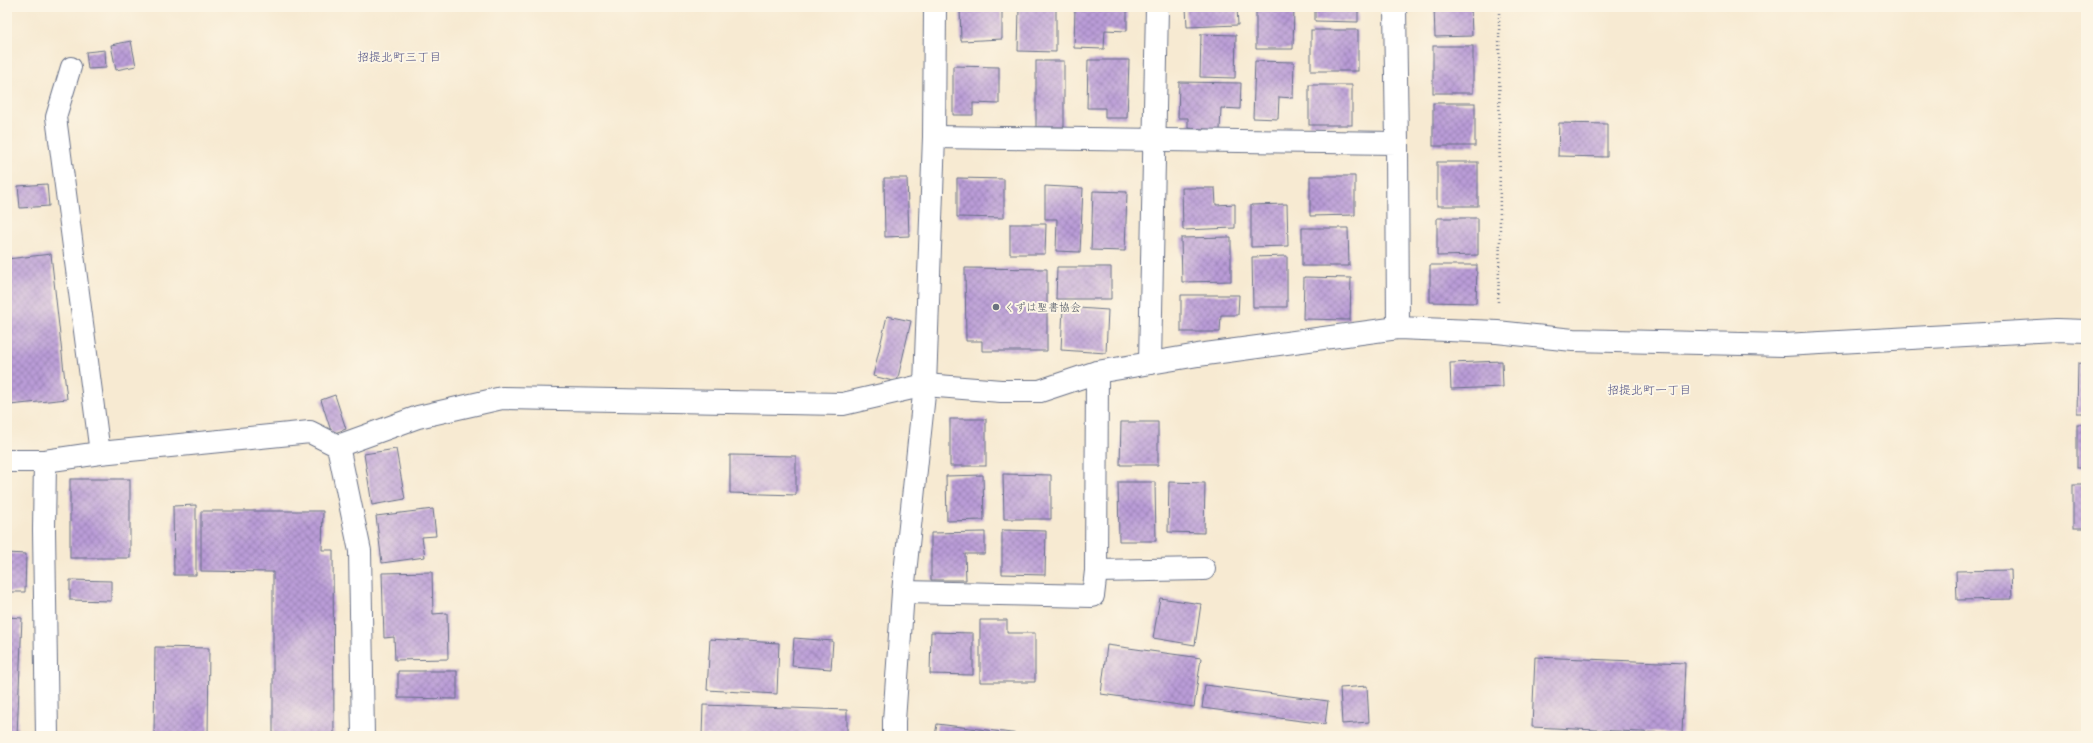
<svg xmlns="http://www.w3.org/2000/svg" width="2093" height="743" font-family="Delius,'Klee One',sans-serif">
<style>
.building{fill:url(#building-cross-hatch)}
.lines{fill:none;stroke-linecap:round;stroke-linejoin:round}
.lane-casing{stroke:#687087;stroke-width:22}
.street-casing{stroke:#687087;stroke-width:24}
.path{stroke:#687087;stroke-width:2.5;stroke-dasharray:1 3;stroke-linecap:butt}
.lane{stroke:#fff;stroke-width:20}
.street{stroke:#fff;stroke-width:22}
.worship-dot{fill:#6b7280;stroke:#fcf5e5;stroke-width:1.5}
.labels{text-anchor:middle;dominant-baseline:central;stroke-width:4;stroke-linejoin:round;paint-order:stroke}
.worship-label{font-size:11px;fill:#5b616d;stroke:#fcf5e5;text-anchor:start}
.neighbourhood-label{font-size:12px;fill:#535588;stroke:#fcf5e5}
</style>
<defs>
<pattern id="building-cross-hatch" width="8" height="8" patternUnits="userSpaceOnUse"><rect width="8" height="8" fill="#ba9cd7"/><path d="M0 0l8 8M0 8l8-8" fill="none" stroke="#9680b2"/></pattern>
</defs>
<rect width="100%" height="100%" fill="#fcf5e5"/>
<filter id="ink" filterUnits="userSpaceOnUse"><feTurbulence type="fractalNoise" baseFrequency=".025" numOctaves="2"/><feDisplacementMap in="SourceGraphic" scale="8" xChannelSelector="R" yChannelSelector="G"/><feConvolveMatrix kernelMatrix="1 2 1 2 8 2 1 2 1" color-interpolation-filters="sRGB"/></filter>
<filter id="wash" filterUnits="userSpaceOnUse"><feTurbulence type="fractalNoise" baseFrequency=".012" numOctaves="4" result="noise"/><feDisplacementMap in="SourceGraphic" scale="16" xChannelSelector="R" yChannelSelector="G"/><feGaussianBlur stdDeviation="0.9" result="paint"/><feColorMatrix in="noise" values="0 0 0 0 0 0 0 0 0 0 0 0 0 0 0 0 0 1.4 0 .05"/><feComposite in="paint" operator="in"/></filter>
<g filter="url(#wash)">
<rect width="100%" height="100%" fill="#f7ead2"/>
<g id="blocks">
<!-- building -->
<g class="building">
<polygon points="960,7 1002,7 1002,39 961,41"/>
<polygon points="1019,7 1056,7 1056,52 1018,51"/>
<polygon points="1075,7 1127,7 1127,31 1105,30 1104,49 1074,48"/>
<polygon points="1186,7 1237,7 1238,25 1187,27"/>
<polygon points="1256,7 1294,7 1293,49 1256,49"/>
<polygon points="1315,7 1358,7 1358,22 1315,21"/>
<polygon points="1434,7 1471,7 1472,36 1435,37"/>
<rect x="1311" y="30" width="47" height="41"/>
<polygon points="1201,34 1236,35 1235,78 1200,77"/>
<polygon points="131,41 136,66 116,70 111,45"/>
<rect x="1433" y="46" width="40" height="47"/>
<polygon points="105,50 106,68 88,69 86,52"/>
<polygon points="1088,60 1129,60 1127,118 1105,118 1105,108 1087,108"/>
<rect x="1036" y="61" width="28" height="66"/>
<polygon points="1255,61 1294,62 1293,98 1279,97 1278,119 1253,118"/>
<polygon points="953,66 999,67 999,104 973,103 973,115 953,115"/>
<polygon points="1179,82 1241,83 1240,109 1221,108 1220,130 1188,128 1188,118 1178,118"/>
<rect x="1309" y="85" width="43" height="40"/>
<rect x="1433" y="103" width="42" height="43"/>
<polygon points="1559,123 1607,124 1607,157 1558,156"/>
<rect x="1437" y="162" width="41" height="44"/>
<polygon points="1310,176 1355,176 1355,215 1310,216"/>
<polygon points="884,178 907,178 909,236 885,237"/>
<polygon points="957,178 1004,179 1004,218 957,217"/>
<polygon points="47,184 49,206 20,208 18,186"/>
<polygon points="1045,186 1083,188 1080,252 1056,251 1057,219 1045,219"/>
<polygon points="1182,188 1215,188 1216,205 1235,204 1235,228 1183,230"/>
<polygon points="1093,191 1127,192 1125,251 1091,250"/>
<polygon points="1287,204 1288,246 1251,247 1251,205"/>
<polygon points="1437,218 1478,218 1478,255 1437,256"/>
<polygon points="1010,224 1046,224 1045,254 1010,254"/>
<polygon points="1302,228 1348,228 1349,266 1302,266"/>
<polygon points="1231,237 1231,281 1182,282 1181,238"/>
<polygon points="51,254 67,399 10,405 9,393 7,393 7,259"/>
<polygon points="1287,256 1287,307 1253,307 1252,257"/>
<polygon points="1430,265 1477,265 1476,303 1430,302"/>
<polygon points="1057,267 1111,267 1111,299 1056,299"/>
<polygon points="965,268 1047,269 1047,351 982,351 982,341 966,341"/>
<polygon points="1304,277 1351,278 1350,320 1303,319"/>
<polygon points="1181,295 1239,295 1238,315 1221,315 1220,332 1181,332"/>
<polygon points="1063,307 1108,310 1106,353 1061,350"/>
<polygon points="887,316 911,321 897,382 873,376"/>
<polygon points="1502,361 1503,387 1451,389 1450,363"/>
<polygon points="2078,363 2086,364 2086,413 2077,413"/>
<polygon points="335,395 346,429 332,434 321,400"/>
<rect x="950" y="419" width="36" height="47"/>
<polygon points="1121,422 1158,422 1158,465 1120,465"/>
<rect x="2077" y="424" width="9" height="44"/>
<polygon points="396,449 405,499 372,505 364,454"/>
<polygon points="730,455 796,456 796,495 730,493"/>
<polygon points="1003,474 1051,475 1051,519 1004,519"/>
<polygon points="983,475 984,520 947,521 946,476"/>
<rect x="70" y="479" width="60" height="79"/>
<polygon points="1118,482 1155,482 1156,541 1119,541"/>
<polygon points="1169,482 1205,483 1204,533 1168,532"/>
<rect x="2073" y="485" width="13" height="43"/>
<polygon points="196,505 196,575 174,575 173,506"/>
<polygon points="433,509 436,536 422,537 425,557 382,563 376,516"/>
<polygon points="201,511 323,511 322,550 333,550 334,736 273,736 273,572 201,571"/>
<polygon points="1002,530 1046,531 1045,575 1002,574"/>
<polygon points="985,532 985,554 965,554 966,580 931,580 931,533"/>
<polygon points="7,553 26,554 25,592 7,592"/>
<polygon points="2011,570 2012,599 1957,600 1956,571"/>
<polygon points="432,572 433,614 447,613 448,659 395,660 394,637 384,638 382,573"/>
<polygon points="70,580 111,581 111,601 70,600"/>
<polygon points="1160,598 1201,604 1195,645 1153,638"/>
<polygon points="7,617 22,618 17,736 7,736"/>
<polygon points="980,620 1007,620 1007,633 1035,633 1035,682 980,682"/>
<polygon points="931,632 973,633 973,675 930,674"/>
<polygon points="794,638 833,641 831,669 792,666"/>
<polygon points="710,639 779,643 777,694 707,690"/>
<polygon points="1107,645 1201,658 1194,707 1101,694"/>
<polygon points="155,647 209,648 208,736 154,736"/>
<polygon points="1535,657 1685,663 1682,734 1532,727"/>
<polygon points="398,671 457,671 457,699 398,698"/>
<polygon points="1205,685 1328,701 1325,724 1202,708"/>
<polygon points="1367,686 1369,722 1342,724 1340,688"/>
<polygon points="703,705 847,710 847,736 702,736"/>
<polygon points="937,724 1028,735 1028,736 935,736"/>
</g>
</g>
</g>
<g filter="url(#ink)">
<use href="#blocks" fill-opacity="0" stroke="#687087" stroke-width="1"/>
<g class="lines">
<defs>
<polyline id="lane" points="71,67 56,117 100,453"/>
<g id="street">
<polyline points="1395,7 1397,143"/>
<polyline points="934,137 1397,143 1398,328"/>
<polyline points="1150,363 1157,7"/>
<polyline points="338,446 360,551 363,736"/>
<polyline points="7,461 45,461 100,453 310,432 338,446 418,417 502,398 843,404 925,385 1001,391 1040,391 1097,372 1198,355 1398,328 1497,332 1573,340 1784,345 2056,330 2086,331"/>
<polyline points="45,461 44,530 47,736"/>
<polyline points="1096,571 1204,569"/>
<polyline points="903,592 1093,596 1096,571 1097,372"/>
<polyline points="894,736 894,721 903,592 925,385 934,137 935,7"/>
</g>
</defs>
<!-- lane casing -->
<use href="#lane" class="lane-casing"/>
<!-- street casing -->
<use href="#street" class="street-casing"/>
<!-- path -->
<polyline class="path" points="1498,302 1500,238 1499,7"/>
<!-- lane -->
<use href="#lane" class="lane"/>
<!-- street -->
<use href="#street" class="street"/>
</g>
</g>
<!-- markers -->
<circle class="worship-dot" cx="996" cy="307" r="4"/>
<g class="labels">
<!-- worship labels -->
<g class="worship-label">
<text x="1004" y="307">くずは聖書協会</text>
</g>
<!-- neighbourhood labels -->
<g class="neighbourhood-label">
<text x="399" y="56">招提北町三丁目</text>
<text x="1649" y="389">招提北町一丁目</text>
</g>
</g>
<!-- margin -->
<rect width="2093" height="743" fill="none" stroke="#fcf5e5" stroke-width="24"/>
</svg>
